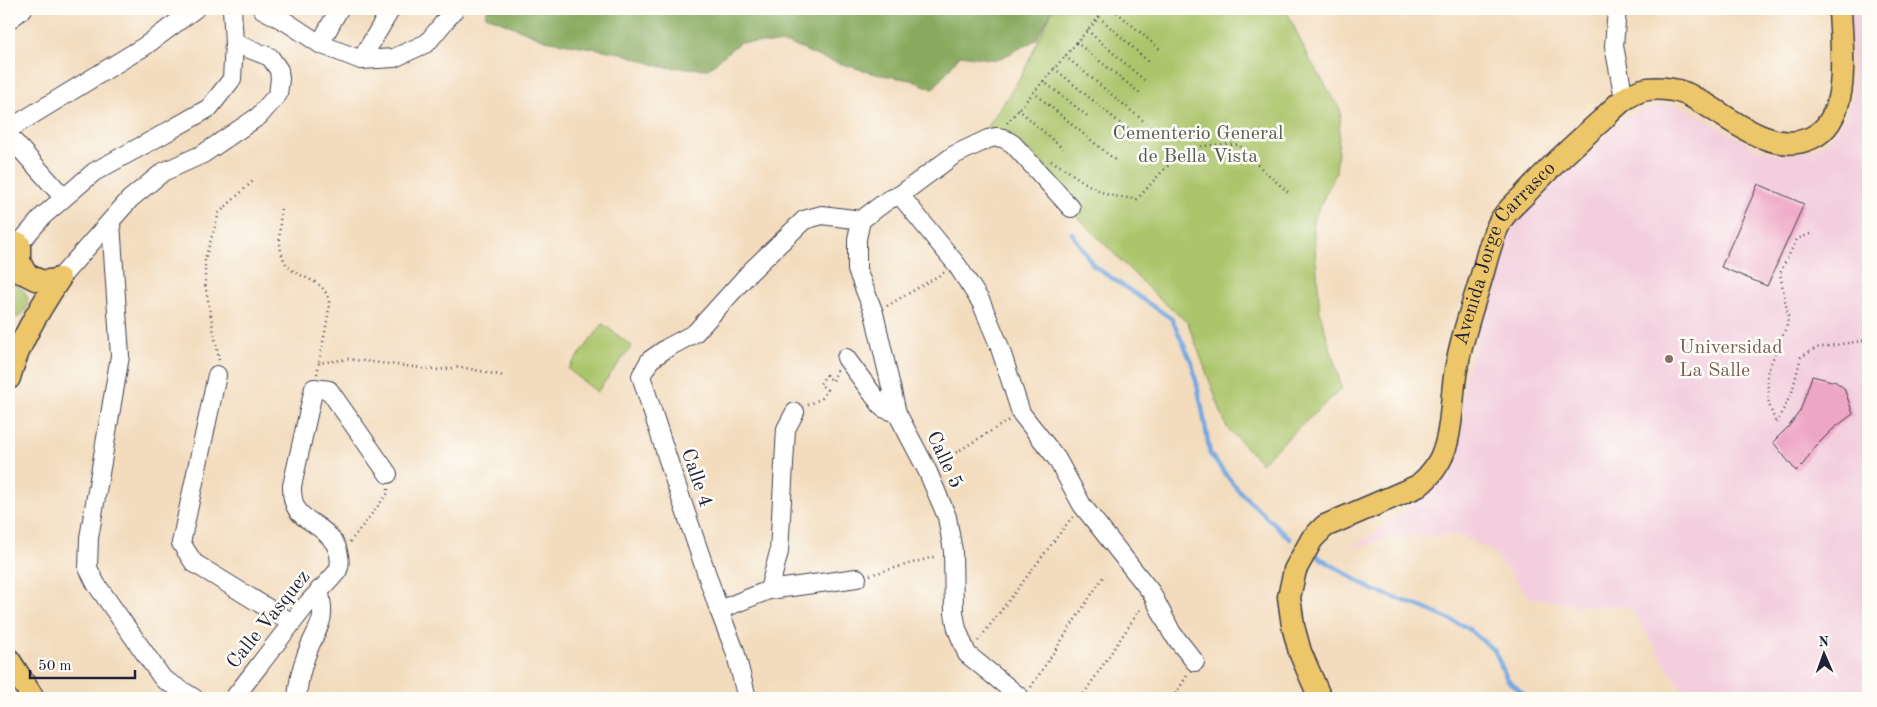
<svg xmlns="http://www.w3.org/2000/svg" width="1877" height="707" font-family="'Old Standard TT',serif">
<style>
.built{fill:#f3cfde}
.green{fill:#abc56b;stroke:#667453}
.forest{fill:#88aa5f;stroke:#55664d}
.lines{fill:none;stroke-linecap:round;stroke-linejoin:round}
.stream{stroke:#73a7e0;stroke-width:4.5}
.building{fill:#eea6c5}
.minor-casing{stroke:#413e4e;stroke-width:20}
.major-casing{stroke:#413e4e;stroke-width:25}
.path{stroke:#413e4e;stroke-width:2.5;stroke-dasharray:1 4;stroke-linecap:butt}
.minor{stroke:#fff;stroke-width:18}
.major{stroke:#ecc669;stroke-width:22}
.education-dot{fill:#8d6e63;stroke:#fdfcf7;stroke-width:2}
.labels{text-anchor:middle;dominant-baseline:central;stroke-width:5;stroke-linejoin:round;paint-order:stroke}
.park-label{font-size:20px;fill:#525b4c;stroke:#fdfcf7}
.street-label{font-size:20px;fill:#22223b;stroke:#fdfcf7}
.education-label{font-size:20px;fill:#785e54;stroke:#fdfcf7;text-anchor:start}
</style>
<rect width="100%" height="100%" fill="#fdfcf7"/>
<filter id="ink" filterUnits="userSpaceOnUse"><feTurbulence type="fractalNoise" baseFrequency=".02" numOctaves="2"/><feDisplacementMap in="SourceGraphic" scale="10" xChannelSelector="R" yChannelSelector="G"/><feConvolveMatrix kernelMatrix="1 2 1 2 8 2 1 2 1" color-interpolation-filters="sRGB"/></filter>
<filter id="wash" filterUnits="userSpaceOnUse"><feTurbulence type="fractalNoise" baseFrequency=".0096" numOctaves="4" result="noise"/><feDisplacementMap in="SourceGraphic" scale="20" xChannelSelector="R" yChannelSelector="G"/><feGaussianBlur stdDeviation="1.12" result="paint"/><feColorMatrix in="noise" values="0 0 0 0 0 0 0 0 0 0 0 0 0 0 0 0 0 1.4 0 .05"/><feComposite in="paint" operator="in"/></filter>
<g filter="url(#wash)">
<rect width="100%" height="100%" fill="#f3dcbd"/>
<!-- built -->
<polygon class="built" points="1850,9 1868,9 1868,698 1689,698 1672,675 1630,607 1580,606 1529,597 1491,550 1458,535 1394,537 1345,550 1374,534 1435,487 1451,460 1461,435 1465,377 1507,232 1511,224 1587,149 1625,116 1658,105 1675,104 1690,110 1751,146 1774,153 1796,153 1815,149 1828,141 1844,119 1853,95"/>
<!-- green -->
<g class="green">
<polygon points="1053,9 1286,9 1306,53 1341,111 1336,173 1313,220 1320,313 1342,388 1261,463 1227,428 1188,323 1154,294 988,126 1022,75"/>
<path d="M9,283C34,287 34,318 9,319Z"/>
<polygon points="603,324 632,346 597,392 568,369"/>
</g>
<!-- forest -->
<polygon class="forest" points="488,9 1053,9 1036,40 997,60 960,55 933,89 911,80 876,74 822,58 790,44 740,42 708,69 662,67 621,53 545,40 485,15"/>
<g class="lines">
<!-- stream -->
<g class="stream">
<polyline points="1072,233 1094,266 1172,319 1192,363 1202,408 1210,454 1238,490 1290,539"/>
<polyline points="1312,553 1373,590 1424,608 1466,627 1495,651 1507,679 1528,698"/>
</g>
</g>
<g id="blocks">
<!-- building -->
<g class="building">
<polygon points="1758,184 1804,204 1767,286 1721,267"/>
<polygon points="1812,376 1836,382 1844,388 1853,414 1833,429 1815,447 1804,463 1796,471 1773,442 1789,426 1800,411"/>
</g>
</g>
</g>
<g filter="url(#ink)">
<use href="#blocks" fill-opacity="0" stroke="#413e4e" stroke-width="1"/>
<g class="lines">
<defs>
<g id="minor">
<polyline points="262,9 288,23 320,44 361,60 394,58 427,43 455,9"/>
<polyline points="1617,9 1614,46 1624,98"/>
<polyline points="9,20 23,9"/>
<polyline points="320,44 339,9"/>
<polyline points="361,60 391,9"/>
<polyline points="9,129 145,46 195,9"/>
<polyline points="9,136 63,197"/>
<polyline points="900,195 957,265 981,302 999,345 1021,413 1057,459 1082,505 1151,592 1172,633 1195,662"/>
<polyline points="861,220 857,239 857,270 874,313 897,413 927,470 947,517 953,551 954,613 957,629 967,654 1021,698"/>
<polyline points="111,223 120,356 89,538 88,568 96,584 163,679 194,698"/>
<polyline points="19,244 43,216 94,172 160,136 209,108 232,79 234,43 232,9"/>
<polyline points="59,279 130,199 163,172 203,154 259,116 278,94 280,79 279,70 270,57 234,43"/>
<polyline points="846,358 883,408 897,413"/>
<polyline points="217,375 181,543 194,563 292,623"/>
<polyline points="769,590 779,552 786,429 795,412"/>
<polyline points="719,610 769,590 857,578"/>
<path d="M234,698C258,667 282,635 307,604C314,596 334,577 338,570C342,562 338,547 333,541C316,517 291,523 292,486L314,388L329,390L388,474"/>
<path d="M297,698C298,685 301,669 306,656C316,626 328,625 319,590"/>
<polyline points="747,698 735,651 719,610 673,475 641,376 650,360 667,348 695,333 750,272 804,220 822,215 861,220 888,200 900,195 954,155 988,139 996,137 1003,138 1013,144 1071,208"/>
</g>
<g id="major">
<polyline points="19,244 19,261 25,273"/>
<path d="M9,270C32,270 31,287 59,279"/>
<path d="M9,378C18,343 39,310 59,279"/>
<polyline points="9,660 33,698"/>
<path id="s1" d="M1320,698L1300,652L1293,626L1289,597L1295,570L1312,539L1325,526L1418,486C1455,457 1449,418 1455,376C1460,342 1472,309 1482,275C1487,258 1491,238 1500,222C1505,212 1516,203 1524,195C1548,169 1575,144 1602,120C1615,107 1628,92 1648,89C1659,88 1672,89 1684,93C1691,95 1698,101 1705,104C1735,122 1774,155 1811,138C1853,119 1841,46 1840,9"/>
</g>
</defs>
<!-- minor casing -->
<use href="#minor" class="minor-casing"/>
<!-- major casing -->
<use href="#major" class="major-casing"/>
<!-- path -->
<g class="path">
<polyline points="1113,9 1162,51"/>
<polyline points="1099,17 1151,64"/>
<polyline points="1087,30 1144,80"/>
<polyline points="1076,42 1142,95"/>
<polyline points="1065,56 1146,123"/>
<polyline points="1054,68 1139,139"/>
<polyline points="1043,81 1090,118"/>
<polyline points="1033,92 1115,160"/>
<polyline points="1018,109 1063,149"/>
<polyline points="1007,123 1106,9"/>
<path d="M1051,161C1071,171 1088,188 1109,195C1118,197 1128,198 1137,199C1149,187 1170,160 1185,152C1202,144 1221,144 1239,145L1251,159L1289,193"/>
<path d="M281,209C280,226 277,247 285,262C294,280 325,276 329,302C330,313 321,349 319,363"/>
<polyline points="1810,234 1797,239 1780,273 1788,316 1787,325 1767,373 1769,404 1776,424 1792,392 1801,357 1816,348 1868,340"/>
<polyline points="887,306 945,272"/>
<polyline points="219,360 205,284 205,259 219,213 253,181"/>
<polyline points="317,374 319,363 348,359 438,370 460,367 504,376"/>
<polyline points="808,405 822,398 827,390 820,384 826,375 833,381 837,370"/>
<polyline points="939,463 1009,420"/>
<polyline points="350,542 388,493 388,488"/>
<polyline points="870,575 937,556"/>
<polyline points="978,641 1073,516"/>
<polyline points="1031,687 1103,577"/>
<polyline points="1081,698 1141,608"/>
<polyline points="1173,698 1188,674"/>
</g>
<!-- minor -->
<use href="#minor" class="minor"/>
<!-- major -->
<use href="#major" class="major"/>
</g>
</g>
<!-- markers -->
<circle class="education-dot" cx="1669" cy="359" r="5"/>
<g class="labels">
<!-- park labels -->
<g class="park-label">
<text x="1198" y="134">Cementerio General<tspan x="1198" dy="23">de Bella Vista</tspan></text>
</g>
<!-- street labels -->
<g class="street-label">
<text stroke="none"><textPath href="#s1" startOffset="544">Avenida Jorge Carrasco</textPath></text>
<text transform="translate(944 460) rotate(65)">Calle 5</text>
<text transform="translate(696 478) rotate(71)">Calle 4</text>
<text transform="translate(269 620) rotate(-51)">Calle Vasquez</text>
</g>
<!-- education labels -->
<g class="education-label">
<text x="1679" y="348">Universidad<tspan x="1679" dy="23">La Salle</tspan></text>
</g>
</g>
<!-- margin -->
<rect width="1877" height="707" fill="none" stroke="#fdfcf7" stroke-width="30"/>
<!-- north arrow -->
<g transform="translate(1824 654) rotate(358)" stroke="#fdfcf7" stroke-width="4" paint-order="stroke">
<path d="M0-4L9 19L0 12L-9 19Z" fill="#22223b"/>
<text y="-8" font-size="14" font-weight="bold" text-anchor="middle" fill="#22223b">N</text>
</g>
<!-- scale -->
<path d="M30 670v8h105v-8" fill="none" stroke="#22223b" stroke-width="2.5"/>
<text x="38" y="670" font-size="15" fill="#22223b" stroke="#fdfcf7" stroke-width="4" paint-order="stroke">50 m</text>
</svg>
